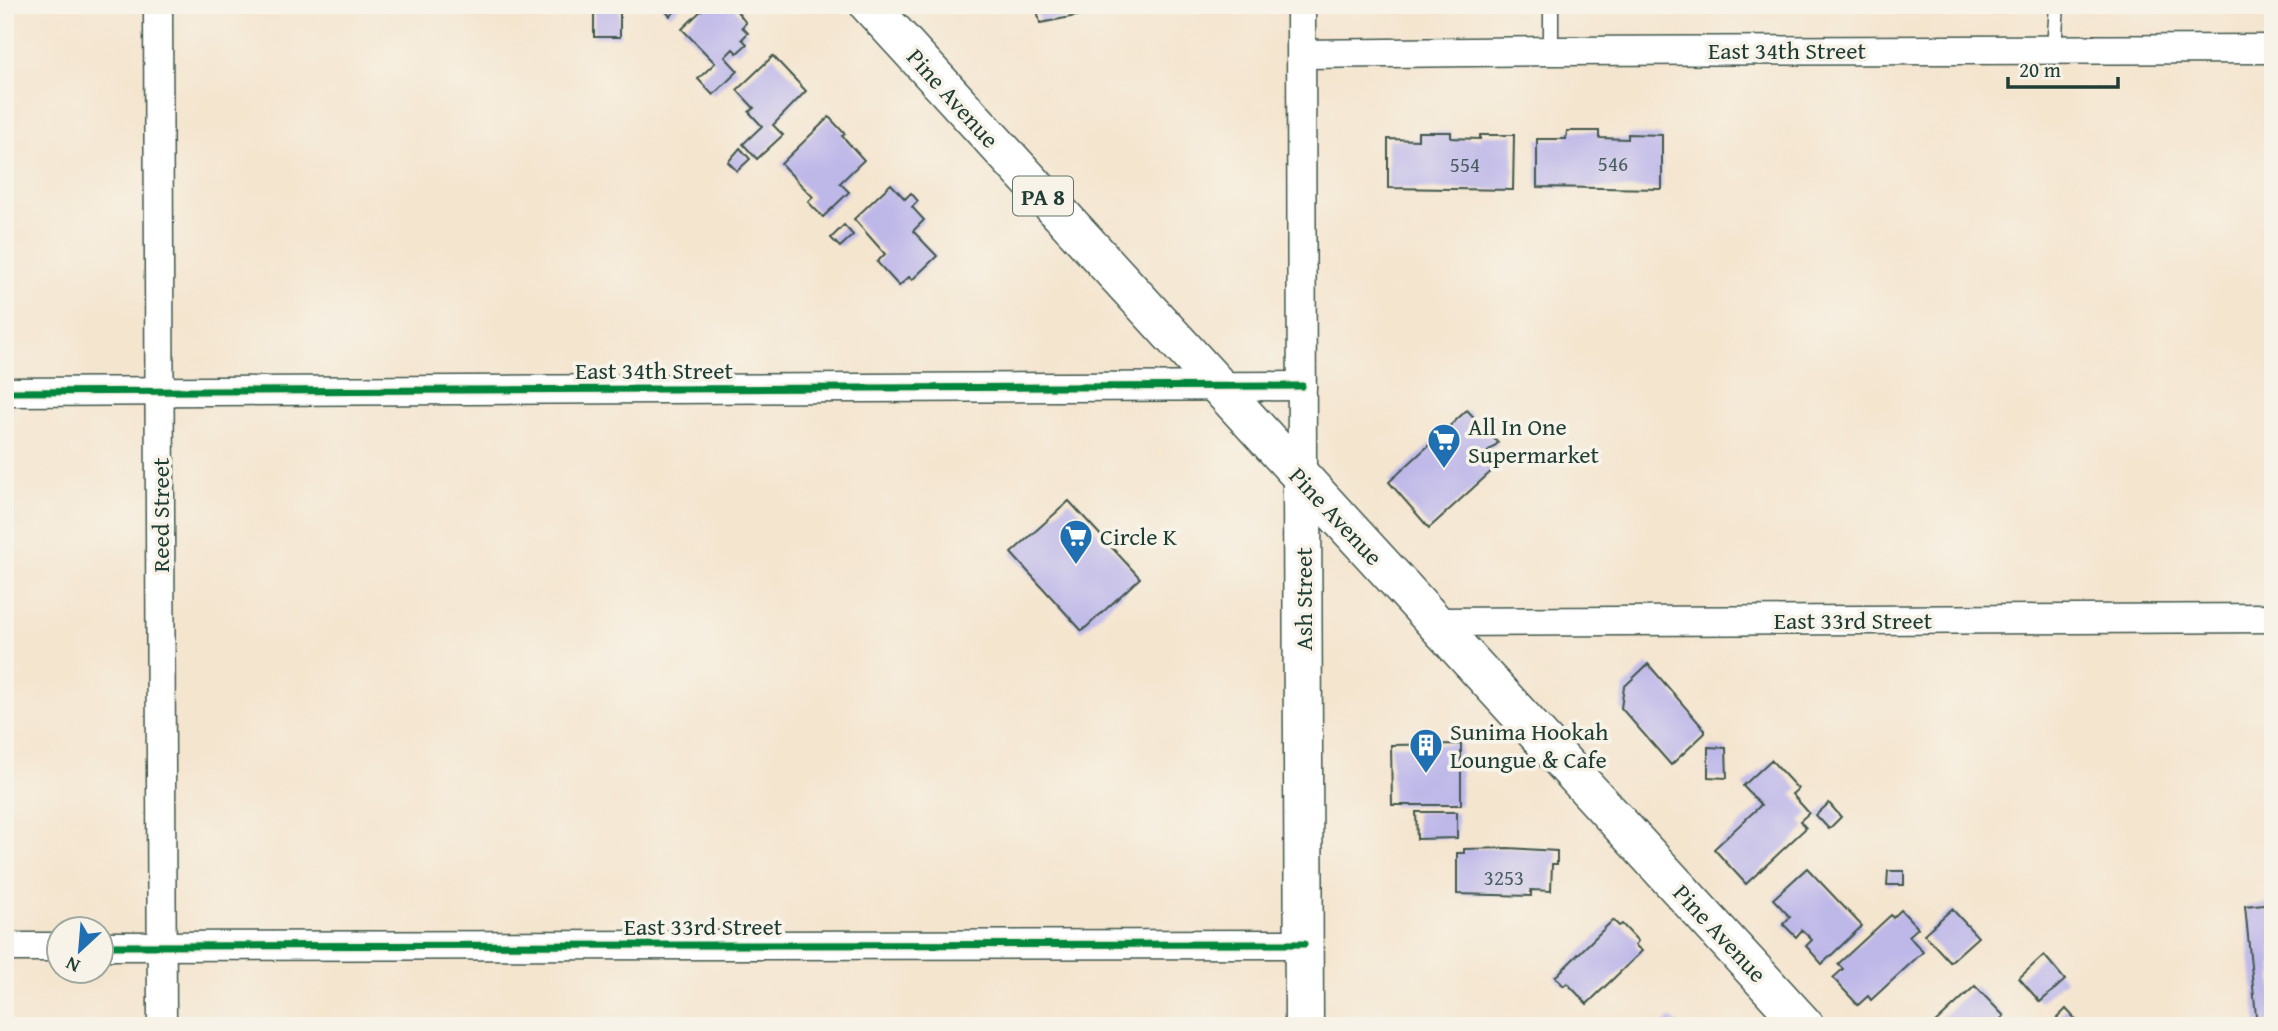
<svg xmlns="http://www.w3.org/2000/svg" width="2278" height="1031" font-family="'Gentium Book Plus',serif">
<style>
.building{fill:#beb8e9}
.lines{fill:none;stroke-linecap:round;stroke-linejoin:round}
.lane-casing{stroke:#3f564b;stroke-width:17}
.street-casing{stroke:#3f564b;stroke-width:31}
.secondary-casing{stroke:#3f564b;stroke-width:41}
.primary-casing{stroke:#3f564b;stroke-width:41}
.lane{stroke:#fff;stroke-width:14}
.street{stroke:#fff;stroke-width:28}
.secondary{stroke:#fff;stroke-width:38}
.primary{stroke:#fff;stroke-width:38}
.cycleway-casing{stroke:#f7f3e8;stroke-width:11}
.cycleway{stroke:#00873e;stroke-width:7}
.labels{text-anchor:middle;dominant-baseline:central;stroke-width:7;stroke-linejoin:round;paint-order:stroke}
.number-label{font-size:21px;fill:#475c61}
.shield{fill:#f7f3e8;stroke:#60746a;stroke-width:2}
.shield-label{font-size:23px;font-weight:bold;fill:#1f3d34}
.street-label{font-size:24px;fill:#1f3d34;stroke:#f7f3e8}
.poi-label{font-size:24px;fill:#1f3d34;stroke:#f7f3e8;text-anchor:start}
</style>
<rect width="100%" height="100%" fill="#f7f3e8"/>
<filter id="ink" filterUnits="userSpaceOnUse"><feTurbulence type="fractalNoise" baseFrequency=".0143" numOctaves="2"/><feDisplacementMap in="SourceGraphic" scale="14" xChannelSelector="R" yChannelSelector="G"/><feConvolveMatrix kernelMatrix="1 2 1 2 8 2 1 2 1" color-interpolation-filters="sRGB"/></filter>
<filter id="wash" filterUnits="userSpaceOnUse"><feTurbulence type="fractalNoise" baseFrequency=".00686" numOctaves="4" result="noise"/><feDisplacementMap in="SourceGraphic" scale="28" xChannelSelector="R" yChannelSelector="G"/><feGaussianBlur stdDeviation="1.57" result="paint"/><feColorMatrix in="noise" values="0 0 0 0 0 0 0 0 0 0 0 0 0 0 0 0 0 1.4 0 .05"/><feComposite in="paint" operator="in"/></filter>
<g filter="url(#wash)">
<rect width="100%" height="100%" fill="#f4e5cf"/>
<g id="blocks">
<!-- building -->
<g class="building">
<rect x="594" y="5" width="26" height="32"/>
<polygon points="660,5 682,5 670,16"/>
<polygon points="707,5 728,5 730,7 732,5 746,23 742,27 748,33 742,39 747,44 737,53 733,49 725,57 738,71 713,95 698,79 715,63 682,29"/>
<polygon points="1036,5 1090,5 1090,6 1079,9 1081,15 1040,23"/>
<polygon points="773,56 806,91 773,125 783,135 757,159 743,144 762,126 749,112 754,108 737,90"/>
<polygon points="829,117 845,134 842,136 864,160 840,183 849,192 823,217 808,202 813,197 781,164"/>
<polygon points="1567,131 1599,131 1599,138 1628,139 1628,134 1662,135 1662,189 1537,187 1537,139 1566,139"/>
<polygon points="1418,132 1451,132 1451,138 1480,139 1480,135 1514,135 1513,190 1388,188 1388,139 1418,140"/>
<polygon points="740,148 750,159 737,171 728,162"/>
<polygon points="891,184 905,199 911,193 918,201 912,207 924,220 913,231 937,256 912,280 909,277 899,286 877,262 885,254 854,219"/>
<polygon points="844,225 853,235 840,247 831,238"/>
<polygon points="1467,410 1498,443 1482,457 1494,469 1429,528 1389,482"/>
<polygon points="1069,501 1140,578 1082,631 1011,553"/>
<polygon points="1648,664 1705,730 1705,733 1671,765 1621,708 1624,687"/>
<polygon points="1461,744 1461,805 1392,805 1391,745"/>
<polygon points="1708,747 1726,748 1727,778 1708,777"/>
<polygon points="1771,760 1798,789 1792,794 1809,813 1800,821 1806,828 1746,884 1714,849 1761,805 1743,786"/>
<polygon points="1829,803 1841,817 1829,829 1816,815"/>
<polygon points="1416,812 1457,812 1457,838 1417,839"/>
<polygon points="1508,848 1557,851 1557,864 1552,864 1551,891 1531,890 1531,896 1457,894 1457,853 1464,853 1464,849"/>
<polygon points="1807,868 1862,926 1822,964 1806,946 1812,940 1802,930 1796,937 1783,924 1790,917 1773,899"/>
<polygon points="1888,871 1904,871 1904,885 1887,885"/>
<polygon points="2273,903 2273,1026 2257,1026 2245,906"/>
<polygon points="1952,909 1978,937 1950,962 1924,934"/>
<polygon points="1901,910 1918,928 1909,936 1923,952 1871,1000 1868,996 1858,1005 1833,978 1843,969 1838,964 1891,915 1893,918"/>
<polygon points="1613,920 1619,926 1622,924 1638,941 1635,945 1642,951 1587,1004 1567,983 1564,986 1555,977"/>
<polygon points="2044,955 2065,980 2040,1002 2019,978"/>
<polygon points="1975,986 2004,1016 1996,1023 1999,1026 1932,1026"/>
<polygon points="2066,1009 2082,1026 2049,1026"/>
<polygon points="1671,1017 1679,1026 1662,1026"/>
</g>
</g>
</g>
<g filter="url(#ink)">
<use href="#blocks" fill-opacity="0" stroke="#3f564b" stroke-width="2"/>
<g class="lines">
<defs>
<g id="lane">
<polyline points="2054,49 2057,5"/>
<polyline points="1551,51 1551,5"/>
</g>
<g id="street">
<polyline points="158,5 162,1026"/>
<polyline points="1301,5 1302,478"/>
<polyline points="1302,54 1551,51 2273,49"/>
<polyline points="5,392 1302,386"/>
<polyline points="1434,622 2273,618"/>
<polyline points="102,946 1304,944"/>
<polyline points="5,947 60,947"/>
</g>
<polyline id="secondary" points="1302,478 1304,1026"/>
<polyline id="primary" points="869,5 1805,1026"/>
</defs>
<!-- lane casing -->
<use href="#lane" class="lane-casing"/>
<!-- street casing -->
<use href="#street" class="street-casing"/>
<!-- secondary casing -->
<use href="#secondary" class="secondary-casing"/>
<!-- primary casing -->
<use href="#primary" class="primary-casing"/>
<!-- lane -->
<use href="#lane" class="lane"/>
<!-- street -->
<use href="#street" class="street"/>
<!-- secondary -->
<use href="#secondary" class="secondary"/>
<!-- primary -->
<use href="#primary" class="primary"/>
<defs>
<g id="cycleway">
<polyline points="5,392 1302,386"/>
<polyline points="102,946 1304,944"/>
</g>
</defs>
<!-- cycleway casing -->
<use href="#cycleway" class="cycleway-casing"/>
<!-- cycleway -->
<use href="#cycleway" class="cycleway"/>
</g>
</g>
<!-- icons -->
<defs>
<symbol id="supermarket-pin" viewBox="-11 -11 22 30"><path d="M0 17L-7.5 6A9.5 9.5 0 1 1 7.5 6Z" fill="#1f6fb2" stroke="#f7f3e8"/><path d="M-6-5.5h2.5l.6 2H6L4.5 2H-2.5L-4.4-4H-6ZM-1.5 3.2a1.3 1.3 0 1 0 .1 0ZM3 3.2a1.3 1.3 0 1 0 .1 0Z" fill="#fff"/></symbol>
<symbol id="building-pin" viewBox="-11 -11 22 30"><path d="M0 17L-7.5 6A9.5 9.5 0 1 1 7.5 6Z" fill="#1f6fb2" stroke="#f7f3e8"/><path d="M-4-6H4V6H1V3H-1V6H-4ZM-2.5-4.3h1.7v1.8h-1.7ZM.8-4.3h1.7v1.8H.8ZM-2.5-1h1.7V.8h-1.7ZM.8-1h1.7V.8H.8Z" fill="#fff"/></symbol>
</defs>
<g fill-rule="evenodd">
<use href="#supermarket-pin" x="1425" y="421" width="38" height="52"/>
<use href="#supermarket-pin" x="1057" y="517" width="38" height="52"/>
<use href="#building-pin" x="1407" y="726" width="38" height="52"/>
</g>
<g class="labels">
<!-- number labels -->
<g class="number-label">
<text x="1613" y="163">546</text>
<text x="1465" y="164">554</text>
<text x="1504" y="877">3253</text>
</g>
<!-- shield labels -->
<rect class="shield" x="1013" y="176.5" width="60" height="39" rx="5"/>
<g class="shield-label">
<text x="1043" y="196">PA 8</text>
</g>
<!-- street labels -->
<g class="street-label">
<text x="1787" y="50">East 34th Street</text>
<text transform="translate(953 98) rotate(48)">Pine Avenue</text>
<text x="654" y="370">East 34th Street</text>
<text transform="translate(160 515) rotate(-90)">Reed Street</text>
<text transform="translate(1336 516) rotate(47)">Pine Avenue</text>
<text transform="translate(1303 599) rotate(-90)">Ash Street</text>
<text x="1853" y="620">East 33rd Street</text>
<text x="703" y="926">East 33rd Street</text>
<text transform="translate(1720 933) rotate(47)">Pine Avenue</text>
</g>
<!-- poi labels -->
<g class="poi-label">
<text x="1468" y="426">All In One<tspan x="1468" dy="28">Supermarket</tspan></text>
<text x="1100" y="536">Circle K</text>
<text x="1450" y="731">Sunima Hookah<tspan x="1450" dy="28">Loungue &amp; Cafe</tspan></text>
</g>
</g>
<!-- margin -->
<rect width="2278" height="1031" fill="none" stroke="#f7f3e8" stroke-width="28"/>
<!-- north arrow -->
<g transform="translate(80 950) rotate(206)"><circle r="33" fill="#f7f3e8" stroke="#a1aaa0" stroke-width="2"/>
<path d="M0-5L12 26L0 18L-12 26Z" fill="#1f6fb2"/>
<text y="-10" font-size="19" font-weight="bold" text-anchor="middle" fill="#1f3d34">N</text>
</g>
<!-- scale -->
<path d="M2008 77v10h110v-10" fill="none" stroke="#1f3d34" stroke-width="3.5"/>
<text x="2019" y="77" font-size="21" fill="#1f3d34" stroke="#f7f3e8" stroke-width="5" paint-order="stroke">20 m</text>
</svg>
